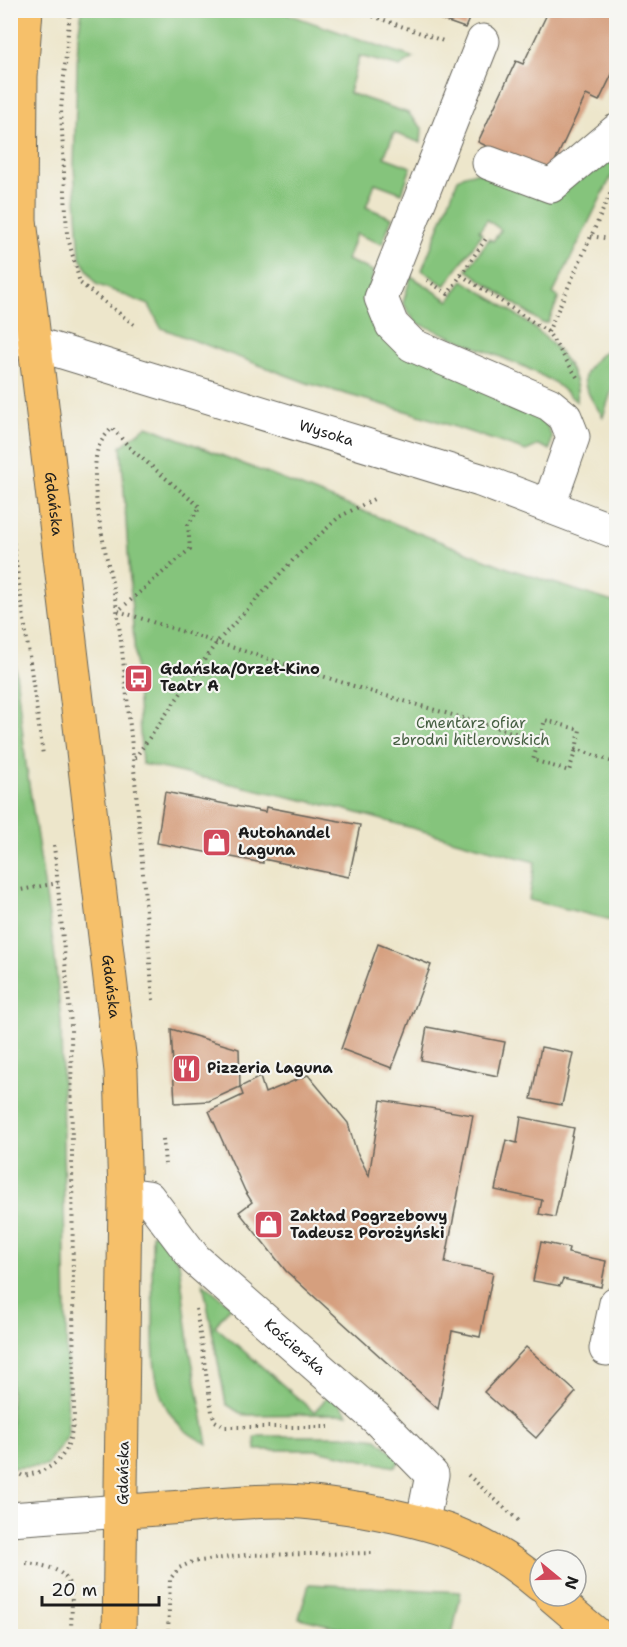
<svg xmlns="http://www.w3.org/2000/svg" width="627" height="1647" font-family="'Shantell Sans',sans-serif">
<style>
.green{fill:#85c47c;stroke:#50704c;stroke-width:1.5}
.building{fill:#d59f7e}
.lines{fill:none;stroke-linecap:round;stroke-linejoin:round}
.minor-casing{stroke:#656359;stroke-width:35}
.major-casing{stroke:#656359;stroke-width:35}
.path{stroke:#656359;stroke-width:4;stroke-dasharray:1.5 4.5;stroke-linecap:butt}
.minor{stroke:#fff;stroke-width:33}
.major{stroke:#f6c06b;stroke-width:33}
.labels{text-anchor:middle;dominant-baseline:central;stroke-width:4.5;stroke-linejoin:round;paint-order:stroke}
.street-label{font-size:15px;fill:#1c1c1c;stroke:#f6f6f2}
.poi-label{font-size:15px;font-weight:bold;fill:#1c1c1c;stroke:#f6f6f2;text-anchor:start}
.park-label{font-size:15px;fill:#465f42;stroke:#f6f6f2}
</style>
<rect width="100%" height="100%" fill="#f6f6f2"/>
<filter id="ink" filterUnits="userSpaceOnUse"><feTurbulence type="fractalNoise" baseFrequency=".0167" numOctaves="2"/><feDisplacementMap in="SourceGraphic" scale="12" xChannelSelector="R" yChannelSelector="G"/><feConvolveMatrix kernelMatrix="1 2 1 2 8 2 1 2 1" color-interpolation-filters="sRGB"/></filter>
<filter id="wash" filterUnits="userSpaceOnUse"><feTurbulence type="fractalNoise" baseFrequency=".008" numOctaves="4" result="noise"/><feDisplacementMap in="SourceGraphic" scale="24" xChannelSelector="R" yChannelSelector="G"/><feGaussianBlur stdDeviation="1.35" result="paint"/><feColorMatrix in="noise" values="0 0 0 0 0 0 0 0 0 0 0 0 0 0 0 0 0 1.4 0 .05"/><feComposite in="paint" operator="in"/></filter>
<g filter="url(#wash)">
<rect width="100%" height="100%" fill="#ede6cb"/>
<!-- green -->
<g class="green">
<polygon points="82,11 279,11 414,58 400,67 359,56 349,93 408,113 422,128 421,143 394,133 384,157 411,167 402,193 375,183 366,207 392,218 382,244 356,234 347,260 373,271 370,298 543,417 552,437 550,450 539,445 526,451 416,414 307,383 161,328 149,305 96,284 80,258 74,167 78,35"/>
<path d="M616,138V167L553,294L559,297L548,323H542L467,270L489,239L493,241L501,230L487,220L479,231L482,234L445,286L422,270L458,179C479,164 503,179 524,187Z"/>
<path d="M411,276L449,301L463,280C501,306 584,347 577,402L554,382L525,367L415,322L403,303Z"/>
<path d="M616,347V377L603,417C597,407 587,395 585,384C581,370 604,348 616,347Z"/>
<polygon points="147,426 510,569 616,603 616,921 529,900 535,862 343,809 142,764 121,446"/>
<polygon points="11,627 26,764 54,949 61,1022 68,1436 46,1466 11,1468"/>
<path d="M159,1232L179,1262L190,1350L208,1444C151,1420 153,1366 153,1313C152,1287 152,1261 152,1234Z"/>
<polygon points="203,1283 231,1306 215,1326 314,1412 331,1393 348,1414 243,1415 226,1404"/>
<polygon points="260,1436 354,1436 377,1439 401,1460 395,1467 317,1450 256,1450 255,1437"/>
<polygon points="309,1584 461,1592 452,1636 374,1636 299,1618"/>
</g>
<g id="blocks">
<!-- building -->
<g class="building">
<polygon points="414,10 473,10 465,28"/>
<polygon points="549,10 616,10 616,66 599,101 586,95 550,172 545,174 478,142 516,61 523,64"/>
<polygon points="165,792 265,812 266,807 360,825 349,877 263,859 263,863 157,843"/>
<polygon points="378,944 431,965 392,1068 341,1049"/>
<polygon points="427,1027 505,1042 498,1076 421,1060"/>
<polygon points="171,1029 239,1049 240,1087 209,1101 175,1103"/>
<polygon points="541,1047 573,1053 562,1105 531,1099"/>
<polygon points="308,1075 348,1123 356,1150 369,1176 381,1100 473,1115 445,1263 493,1273 480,1337 452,1331 438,1409 286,1271 239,1212 252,1202 245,1191 209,1111 243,1095 240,1087 260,1077 265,1093"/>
<polygon points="521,1117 574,1128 555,1217 539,1214 542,1200 495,1190 506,1140 517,1143"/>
<polygon points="541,1242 569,1248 568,1253 606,1261 601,1287 563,1279 560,1286 533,1281"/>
<polygon points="526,1347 576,1392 536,1438 484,1392"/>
</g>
</g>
</g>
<g filter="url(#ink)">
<use href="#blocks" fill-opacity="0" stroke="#656359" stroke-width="1.5"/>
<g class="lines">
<defs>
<g id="minor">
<polyline points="483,41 381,298 392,325 412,345 549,404 565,417 573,437 549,505"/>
<polyline points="489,163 551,186 616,131"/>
<path id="s1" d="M10,333L33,343L480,480L616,532"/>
<path id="s2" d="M125,1194L148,1197L195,1259L376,1418L432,1475L423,1520"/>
<polyline points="606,1349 616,1303"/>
<polyline points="10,1519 122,1511"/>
</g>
<g id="major">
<path id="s3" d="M26,10L21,76L20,220L121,1071L125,1194L119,1636"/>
<path d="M122,1511C175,1509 228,1501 281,1501C309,1501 336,1506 363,1510C435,1523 483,1536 540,1585"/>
<polyline points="552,1596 599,1636"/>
</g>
</defs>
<!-- minor casing -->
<use href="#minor" class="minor-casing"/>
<!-- major casing -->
<use href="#major" class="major-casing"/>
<!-- path -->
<g class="path">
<polyline points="70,10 61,110 67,234 80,283 137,327"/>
<polyline points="356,10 443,41"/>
<polyline points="591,236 616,240"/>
<polyline points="461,275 548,332 577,377"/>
<polyline points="427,280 448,294 487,237"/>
<polyline points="548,332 616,181"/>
<polyline points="10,519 43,755"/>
<polyline points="539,740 533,760 569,771 576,749"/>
<polyline points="135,758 217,642 293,560 339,517 376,498"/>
<polyline points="10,892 58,883"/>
<path d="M153,1000C143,875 134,750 119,625C114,576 94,521 95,472C96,450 97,444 112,428L132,450L200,507L188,525L190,549L118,611L366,690L539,740L545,720L580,730L576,749L616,763"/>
<polyline points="163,1139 165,1164"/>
<polyline points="196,1309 212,1412 215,1421 225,1427 329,1427"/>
<path d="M10,1469L23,1476C60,1469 70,1453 74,1416L71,1024L54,845"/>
<polyline points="468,1475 520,1522"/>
<path d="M26,1563C82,1569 71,1591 71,1636"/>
<polyline points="168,1636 170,1579 179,1568 192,1562 246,1555 376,1553"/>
</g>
<!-- minor -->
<use href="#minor" class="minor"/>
<!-- major -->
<use href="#major" class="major"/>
</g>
</g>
<!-- icons -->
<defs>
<symbol id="bus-square" viewBox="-11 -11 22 22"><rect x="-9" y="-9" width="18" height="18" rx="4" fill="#d1495b" stroke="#f6f6f2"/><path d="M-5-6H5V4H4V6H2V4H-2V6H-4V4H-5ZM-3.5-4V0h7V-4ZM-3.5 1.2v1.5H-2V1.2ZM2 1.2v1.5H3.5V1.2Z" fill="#fff"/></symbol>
<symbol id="shop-square" viewBox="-11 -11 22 22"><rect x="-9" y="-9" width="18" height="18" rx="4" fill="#d1495b" stroke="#f6f6f2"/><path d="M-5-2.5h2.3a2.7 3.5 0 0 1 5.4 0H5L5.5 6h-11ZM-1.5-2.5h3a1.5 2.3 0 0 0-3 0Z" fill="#fff"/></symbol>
<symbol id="restaurant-square" viewBox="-11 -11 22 22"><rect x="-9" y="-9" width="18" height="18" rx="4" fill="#d1495b" stroke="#f6f6f2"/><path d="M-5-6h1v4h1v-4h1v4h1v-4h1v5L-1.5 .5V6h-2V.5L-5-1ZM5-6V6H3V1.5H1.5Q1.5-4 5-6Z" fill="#fff"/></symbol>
</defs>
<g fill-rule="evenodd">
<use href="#bus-square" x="122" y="662" width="33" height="33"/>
<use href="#shop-square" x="200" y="826" width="33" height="33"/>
<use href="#restaurant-square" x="170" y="1052" width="33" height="33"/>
<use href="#shop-square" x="252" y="1208" width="33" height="33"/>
</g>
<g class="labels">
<!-- street labels -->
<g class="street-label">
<text stroke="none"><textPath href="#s1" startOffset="332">Wysoka</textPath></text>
<text stroke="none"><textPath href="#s3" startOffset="496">Gdańska</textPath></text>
<text stroke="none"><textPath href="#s3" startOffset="982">Gdańska</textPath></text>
<text stroke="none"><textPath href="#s2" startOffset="234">Kościerska</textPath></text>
<text transform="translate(123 1473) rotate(-89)">Gdańska</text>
</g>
<!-- poi labels -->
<g class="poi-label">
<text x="160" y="669">Gdańska/Orzeł-Kino<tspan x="160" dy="17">Teatr A</tspan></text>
<text x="238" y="833">Autohandel<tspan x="238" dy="17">Laguna</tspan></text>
<text x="207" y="1068">Pizzeria Laguna</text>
<text x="290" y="1216">Zakład Pogrzebowy<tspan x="290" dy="17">Tadeusz Porożyński</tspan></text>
</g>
<!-- park labels -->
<g class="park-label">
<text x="471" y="723">Cmentarz ofiar<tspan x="471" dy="17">zbrodni hitlerowskich</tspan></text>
</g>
</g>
<!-- margin -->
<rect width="627" height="1647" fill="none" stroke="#f6f6f2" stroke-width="36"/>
<!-- north arrow -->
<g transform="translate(558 1578) rotate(109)"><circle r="28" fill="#f6f6f2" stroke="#9f9f9c" stroke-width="1.5"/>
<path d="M0-4.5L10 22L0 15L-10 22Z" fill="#d1495b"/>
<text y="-9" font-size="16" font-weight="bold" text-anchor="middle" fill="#1c1c1c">N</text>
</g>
<!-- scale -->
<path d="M42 1596v9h117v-9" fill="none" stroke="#1c1c1c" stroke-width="3"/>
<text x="51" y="1596" font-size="18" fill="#1c1c1c" stroke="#f6f6f2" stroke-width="4.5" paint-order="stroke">20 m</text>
</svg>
